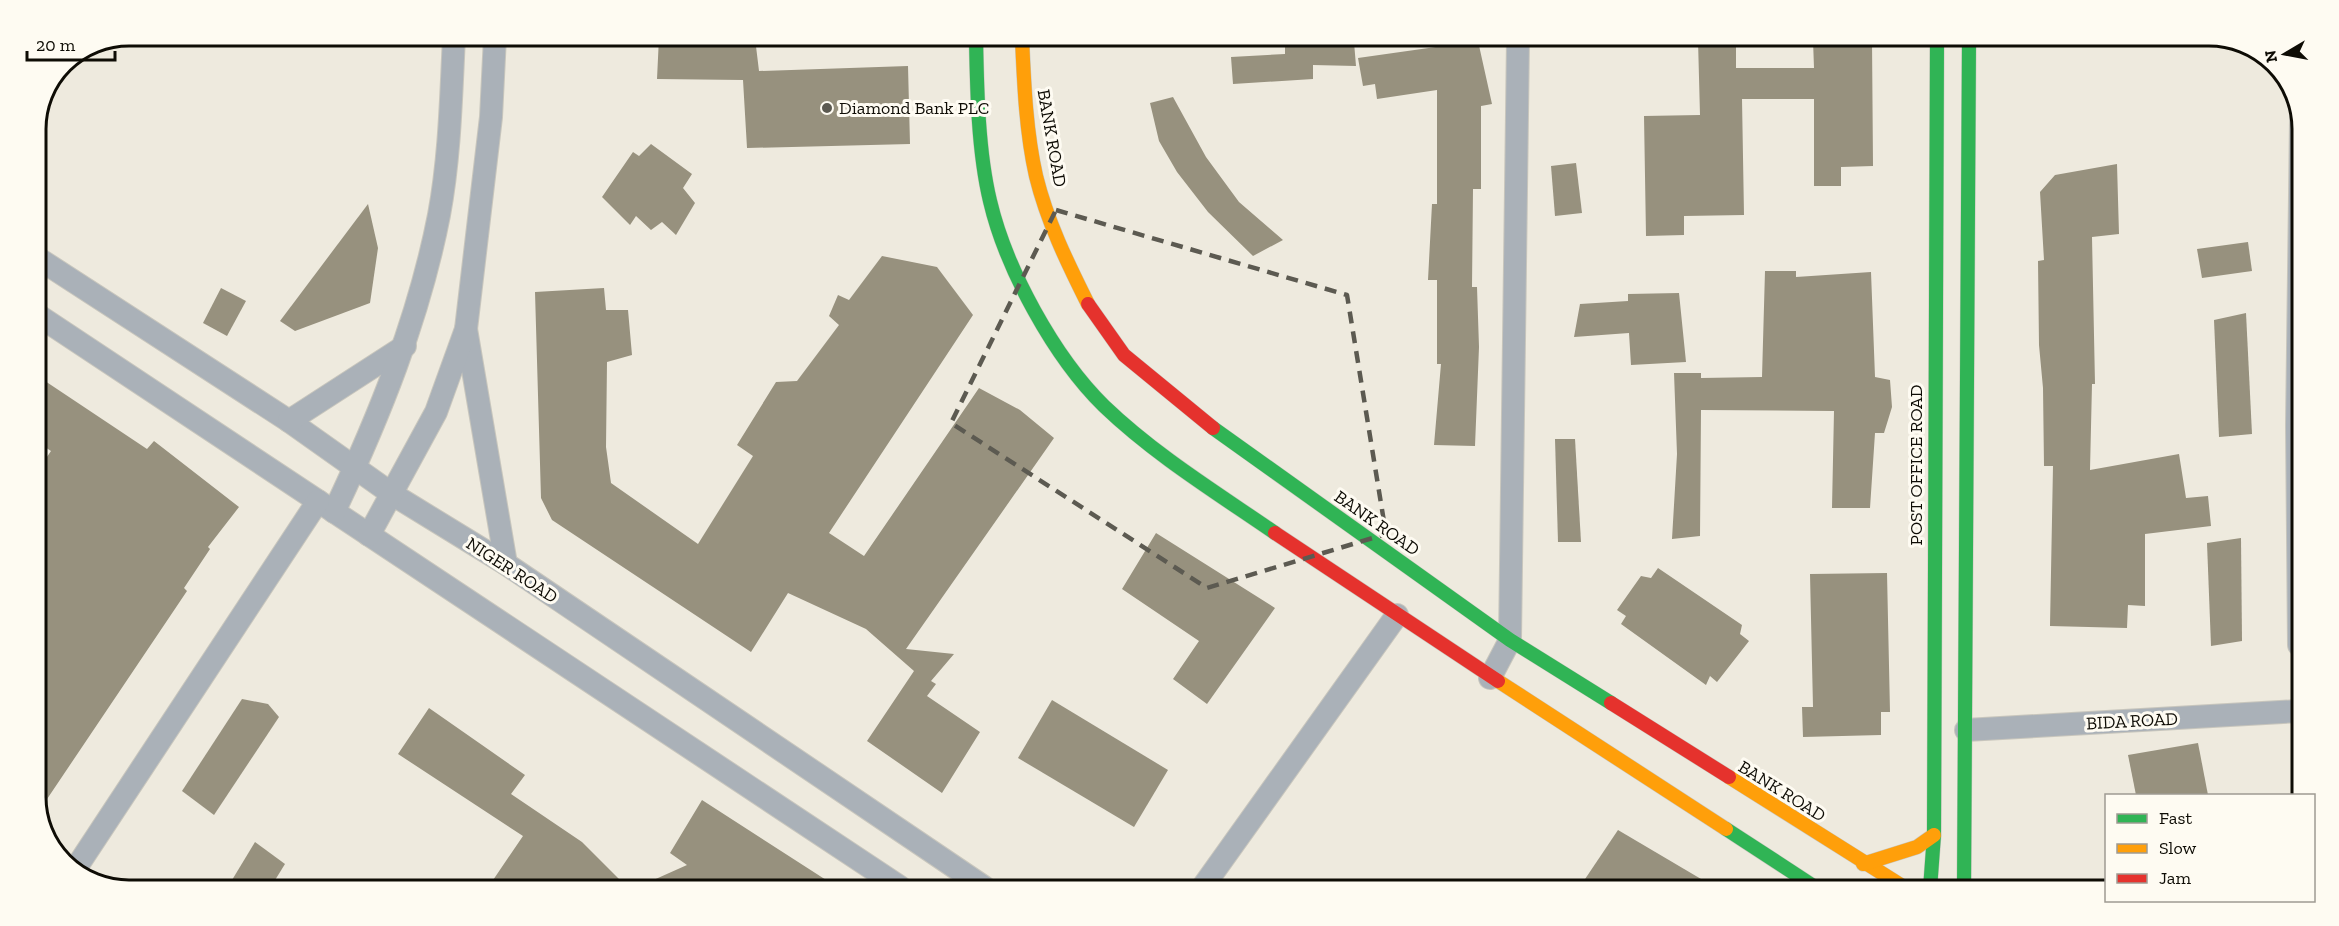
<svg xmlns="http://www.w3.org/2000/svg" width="2339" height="926" font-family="'Zilla Slab',serif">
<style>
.building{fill:#97917e}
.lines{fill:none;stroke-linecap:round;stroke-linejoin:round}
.street-casing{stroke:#c8c6bd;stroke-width:24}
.fast-casing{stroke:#c8c6bd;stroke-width:15}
.slow-casing{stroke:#c8c6bd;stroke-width:15}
.jam-casing{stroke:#c8c6bd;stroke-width:15}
.street{stroke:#aab1b8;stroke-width:22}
.fast{stroke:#30b455;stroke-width:14}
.slow{stroke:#ff9f0a;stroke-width:14}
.jam{stroke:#e5322d;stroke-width:14}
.marked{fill:none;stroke:#5c5a51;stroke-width:4.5;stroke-dasharray:12 8;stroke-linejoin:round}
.poi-dot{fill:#5c5a51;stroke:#fefbf2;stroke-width:2}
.labels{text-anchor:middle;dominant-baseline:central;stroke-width:6;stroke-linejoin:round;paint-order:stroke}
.poi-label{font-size:18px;fill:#0e0c05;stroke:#fefbf2;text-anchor:start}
.street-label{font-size:18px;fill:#0e0c05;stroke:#fefbf2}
.rim{fill:none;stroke:#0e0c05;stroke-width:3}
</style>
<rect width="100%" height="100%" fill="#eeeade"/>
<!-- building -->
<g class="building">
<polygon points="659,37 755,38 759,71 908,66 910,144 747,148 743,80 657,79"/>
<polygon points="1698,40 1736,40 1736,68 1814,68 1813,40 1872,40 1873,166 1841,167 1841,186 1814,186 1814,99 1742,99 1744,215 1684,216 1684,235 1646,236 1644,116 1700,115"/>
<polygon points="1478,41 1492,104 1481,106 1481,189 1473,189 1472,287 1477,287 1479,347 1475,446 1434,445 1441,364 1437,364 1437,280 1428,280 1432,204 1437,204 1437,90 1377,99 1375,84 1363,86 1358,58"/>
<polygon points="1354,42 1356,66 1313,65 1313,79 1233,84 1231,57 1285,54 1285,46"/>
<polygon points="1173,97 1206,157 1239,202 1283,240 1253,256 1208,212 1177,172 1159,141 1150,103"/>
<polygon points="651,144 692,174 683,188 695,203 676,235 662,222 651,230 636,216 630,225 602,197 633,152 639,156"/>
<polygon points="1576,163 1582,213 1555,216 1551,166"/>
<polygon points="2117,164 2119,234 2092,237 2095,384 2092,384 2090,470 2179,454 2186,498 2208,496 2211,526 2145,534 2145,606 2128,605 2127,628 2050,626 2053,466 2044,466 2043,388 2039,345 2038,261 2044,260 2040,192 2055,175"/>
<polygon points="368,204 378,248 370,303 295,331 280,321"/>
<polygon points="2248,242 2252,271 2202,278 2197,249"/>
<polygon points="882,256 937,267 973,315 829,533 864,556 979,388 1020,410 1054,438 906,649 954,654 931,681 936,684 927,696 980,732 942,793 867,741 914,671 866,629 788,593 751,652 552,520 541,498 535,292 604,288 606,310 628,310 632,355 607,362 606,447 611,483 698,544 753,456 737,445 776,382 797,381 839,325 829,316 838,295 849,300"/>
<polygon points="1765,271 1796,271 1796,277 1871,272 1875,377 1890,380 1892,407 1884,433 1875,433 1870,508 1832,508 1834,411 1701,410 1700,536 1672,539 1677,454 1674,373 1701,373 1701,378 1762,377"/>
<polygon points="221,288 246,301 227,336 203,323"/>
<polygon points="1679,293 1686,362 1631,365 1629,333 1574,337 1580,304 1628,301 1628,294"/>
<polygon points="2246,313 2252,434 2219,437 2214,320"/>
<polygon points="36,375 147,449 154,441 239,507 208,547 210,549 184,588 187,591 39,811 36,803 36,473 51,451 36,441"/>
<polygon points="1555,439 1575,439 1581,542 1558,542"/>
<polygon points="1156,533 1275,608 1207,704 1173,679 1199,641 1122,589"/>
<polygon points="2241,538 2242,641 2211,646 2207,543"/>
<polygon points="1658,568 1742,625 1740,634 1749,641 1717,682 1710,676 1706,685 1621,624 1626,616 1617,610 1641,576 1651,578"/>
<polygon points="1887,573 1890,712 1881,712 1881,735 1803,737 1802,707 1813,707 1810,574"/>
<polygon points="242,699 268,704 279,717 214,815 182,791"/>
<polygon points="1052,700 1168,770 1134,827 1018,758"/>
<polygon points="429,708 525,775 511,794 582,842 626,886 489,886 523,836 398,754"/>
<polygon points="2198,743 2208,795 2136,795 2128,755"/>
<polygon points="702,800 837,887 640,886 687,865 670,853"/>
<polygon points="1618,830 1718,889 1579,888"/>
<polygon points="255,842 285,864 272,885 229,885"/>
</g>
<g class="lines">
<defs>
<g id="street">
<polyline points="36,257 289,421 392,494 506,564 984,887"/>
<polyline points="36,314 900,887"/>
<polyline points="466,329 506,564"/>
<polyline points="289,421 405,346"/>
<path d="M334,512C379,417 419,318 439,215C450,156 451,96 454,37"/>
<polyline points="369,535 436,412 466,329 491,117 495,37"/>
<polyline points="2299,645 2297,426 2301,119"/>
<polyline points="1490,678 1510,640 1518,39"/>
<polyline points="1966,730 2299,711"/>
<polyline points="76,868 318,501"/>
<polyline points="1202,888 1397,615"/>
</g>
<g id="fast">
<path d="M976,38C977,90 978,151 990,201C1006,269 1054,357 1104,406C1155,455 1217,493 1275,533"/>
<polyline points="1213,428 1510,640 1611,703"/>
<polyline points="1726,829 1818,889"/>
<polyline points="1930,889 1934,835 1937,40"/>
<polyline points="1964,889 1969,40"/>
</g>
<g id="slow">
<path d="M1022,38C1024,83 1026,132 1036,176C1047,221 1067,262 1088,304"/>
<polyline points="1498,681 1726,829"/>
<polyline points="1729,777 1907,889"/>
<polyline points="1863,864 1917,847 1934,835"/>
</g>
<g id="jam">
<polyline points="1088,304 1124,355 1213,428"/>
<polyline points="1275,533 1498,681"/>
<polyline points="1611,703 1729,777"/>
</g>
</defs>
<!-- street casing -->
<use href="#street" class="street-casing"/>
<!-- fast casing -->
<use href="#fast" class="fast-casing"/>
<!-- slow casing -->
<use href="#slow" class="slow-casing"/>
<!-- jam casing -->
<use href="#jam" class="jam-casing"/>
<!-- street -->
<use href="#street" class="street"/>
<!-- fast -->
<use href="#fast" class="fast"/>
<!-- slow -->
<use href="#slow" class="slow"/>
<!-- jam -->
<use href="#jam" class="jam"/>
</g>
<!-- marked area -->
<path class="marked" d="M1056,210L1347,295L1386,534L1207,588L951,423Z"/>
<!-- markers -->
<circle class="poi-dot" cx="827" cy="108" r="6"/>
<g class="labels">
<!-- poi labels -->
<g class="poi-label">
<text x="839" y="108">Diamond Bank PLC</text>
</g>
<!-- street labels -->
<g class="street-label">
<text transform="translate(1052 138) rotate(80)">BANK ROAD</text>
<text transform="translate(1916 465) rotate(-90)">POST OFFICE ROAD</text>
<text transform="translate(1377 523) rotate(35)">BANK ROAD</text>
<text transform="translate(512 570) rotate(33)">NIGER ROAD</text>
<text transform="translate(2132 721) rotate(-3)">BIDA ROAD</text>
<text transform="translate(1782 791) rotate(32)">BANK ROAD</text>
</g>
</g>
<!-- crop -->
<path d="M0 0H2339V926H0ZM129 46H2209A83 83 0 0 1 2292 129V797A83 83 0 0 1 2209 880H129A83 83 0 0 1 46 797V129A83 83 0 0 1 129 46Z" fill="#fefbf2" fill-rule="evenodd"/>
<path class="rim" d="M129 46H2209A83 83 0 0 1 2292 129V797A83 83 0 0 1 2209 880H129A83 83 0 0 1 46 797V129A83 83 0 0 1 129 46Z"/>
<!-- legend -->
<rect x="2105" y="794" width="210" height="108" fill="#fefbf2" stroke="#9e9b93" stroke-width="1.5"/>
<rect x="2117" y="814" width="30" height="9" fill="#30b455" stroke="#9e9b93" stroke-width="1.5"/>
<text x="2159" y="824" font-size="18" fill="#0e0c05">Fast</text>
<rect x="2117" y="844" width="30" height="9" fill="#ff9f0a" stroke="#9e9b93" stroke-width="1.5"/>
<text x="2159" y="854" font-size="18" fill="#0e0c05">Slow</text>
<rect x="2117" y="874" width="30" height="9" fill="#e5322d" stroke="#9e9b93" stroke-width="1.5"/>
<text x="2159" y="884" font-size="18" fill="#0e0c05">Jam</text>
<!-- north arrow -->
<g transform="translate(2285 54) rotate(260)" stroke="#fefbf2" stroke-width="4.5" paint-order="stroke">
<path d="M0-4.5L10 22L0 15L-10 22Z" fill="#0e0c05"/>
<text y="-9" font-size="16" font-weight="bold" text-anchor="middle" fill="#0e0c05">N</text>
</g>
<!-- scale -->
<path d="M27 51v9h88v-9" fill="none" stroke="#0e0c05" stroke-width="3"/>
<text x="36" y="51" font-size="18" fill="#0e0c05" stroke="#fefbf2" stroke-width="4.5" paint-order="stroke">20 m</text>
</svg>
